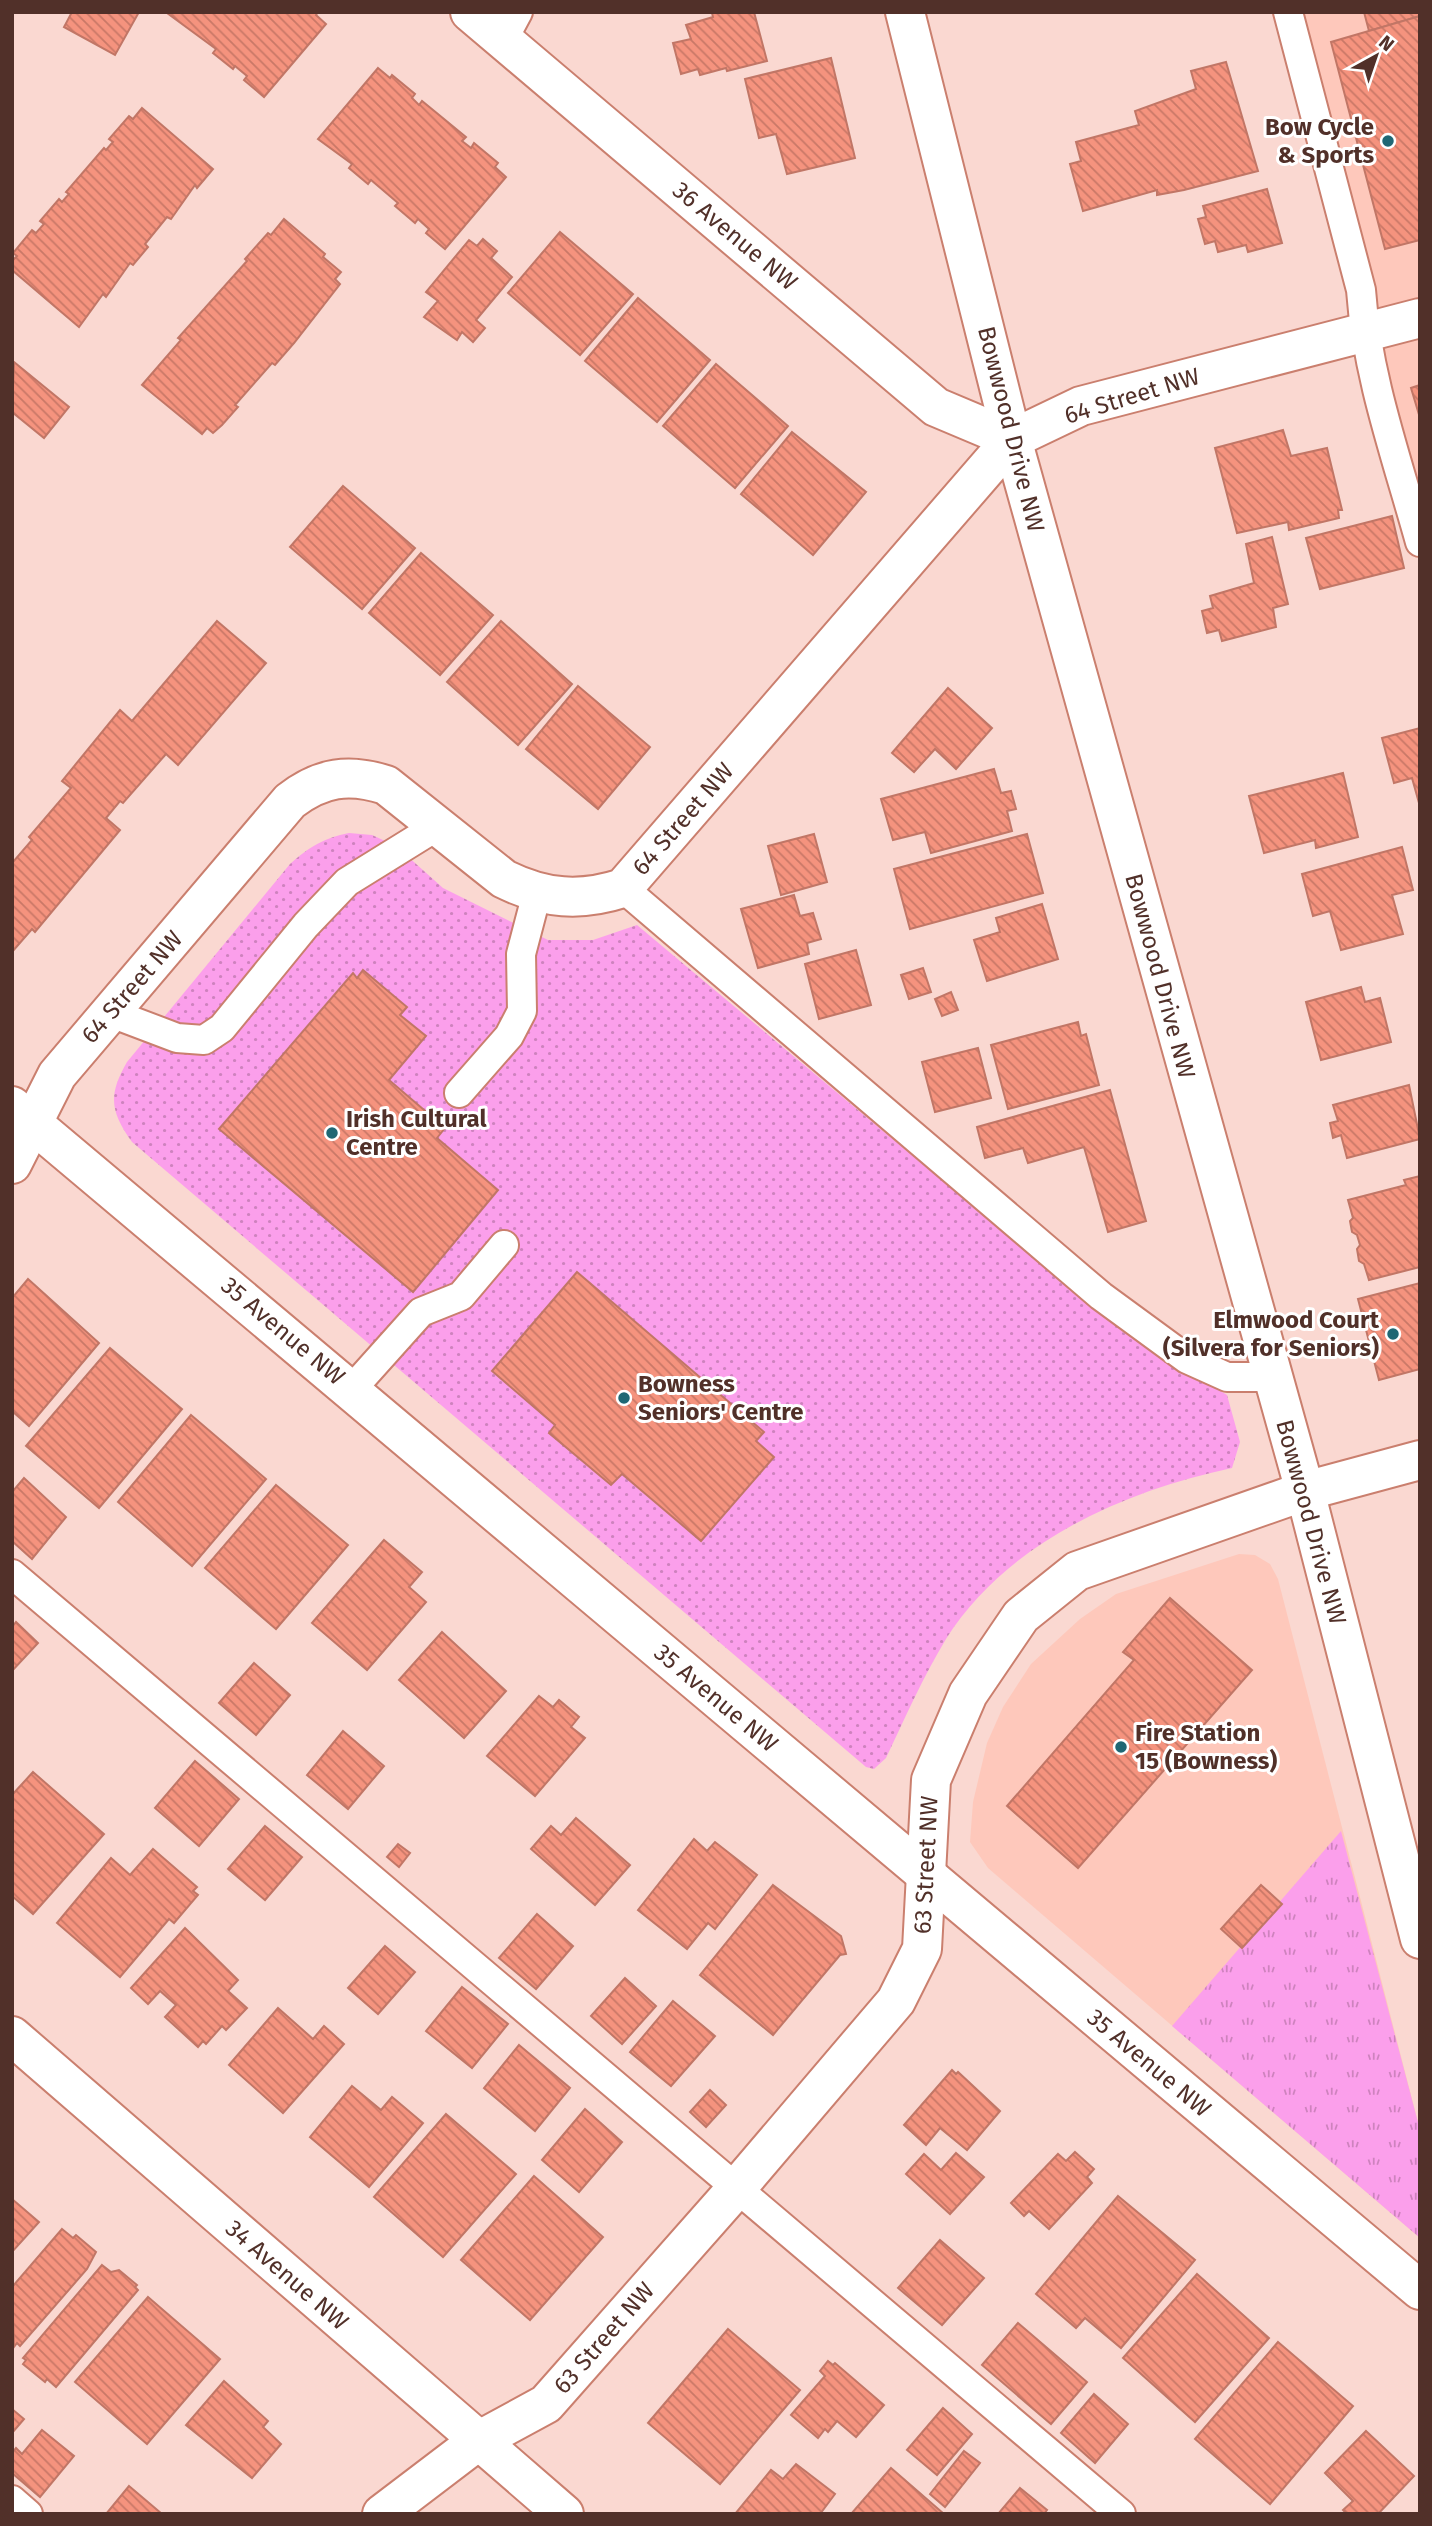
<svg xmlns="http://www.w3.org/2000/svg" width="1432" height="2526" font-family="'Fira Sans',sans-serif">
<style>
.built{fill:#fec8bb}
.grass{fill:url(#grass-tufts)}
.park{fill:url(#park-dots)}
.building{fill:url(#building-back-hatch);stroke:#c17666;stroke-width:2}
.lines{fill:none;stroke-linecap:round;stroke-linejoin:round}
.lane-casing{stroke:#ca7f6e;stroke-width:32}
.street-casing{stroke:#ca7f6e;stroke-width:42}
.lane{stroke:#fff;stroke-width:28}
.street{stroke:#fff;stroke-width:38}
.poi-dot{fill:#1f6774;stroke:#fff;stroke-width:2.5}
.labels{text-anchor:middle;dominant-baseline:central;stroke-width:6;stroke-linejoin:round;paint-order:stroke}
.poi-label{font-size:24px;font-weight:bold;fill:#513029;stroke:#fff;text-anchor:start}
.street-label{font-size:24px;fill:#513029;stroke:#fff}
</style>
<defs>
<pattern id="grass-tufts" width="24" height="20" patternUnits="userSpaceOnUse" patternTransform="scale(1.75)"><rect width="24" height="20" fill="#fb9feb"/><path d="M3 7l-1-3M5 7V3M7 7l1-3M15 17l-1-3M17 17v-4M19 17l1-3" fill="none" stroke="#ce82be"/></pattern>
<pattern id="park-dots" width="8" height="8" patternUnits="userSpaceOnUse" patternTransform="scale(1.75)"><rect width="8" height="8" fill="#fb9feb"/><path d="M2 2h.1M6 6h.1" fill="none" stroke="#ce82be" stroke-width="1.8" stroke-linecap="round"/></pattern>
<pattern id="building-back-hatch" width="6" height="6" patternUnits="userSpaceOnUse" patternTransform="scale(1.75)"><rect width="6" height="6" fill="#f5937e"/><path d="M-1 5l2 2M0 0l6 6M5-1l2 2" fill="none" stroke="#c97867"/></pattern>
</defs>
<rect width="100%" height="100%" fill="#fad8d1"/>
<!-- built -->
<g class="built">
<polygon points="1288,12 1420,12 1420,542"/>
<polygon points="1239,1554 1255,1555 1270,1564 1278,1579 1420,2130 1420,2238 988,1868 970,1842 973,1802 987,1743 1003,1707 1031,1664 1080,1619 1116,1594"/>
</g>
<!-- grass -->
<polygon class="grass" points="1341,1831 1420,2130 1420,2238 1172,2026"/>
<!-- park -->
<path class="park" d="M349,833L372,835L396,846L443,888L548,940H593L637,925L1123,1332L1227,1395L1240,1442L1232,1468C1124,1491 1007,1542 946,1639C923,1677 905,1718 886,1758L874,1769L866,1767L132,1142C110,1111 108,1095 127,1062L290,864C309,847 324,838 349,833Z"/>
<!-- building -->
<g class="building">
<polygon points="72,12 139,12 115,55 64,27"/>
<polygon points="318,12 316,15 326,24 264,97 244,80 247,76 235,66 233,69 213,53 216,49 167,13"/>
<polygon points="754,12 767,61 727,71 726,68 700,75 698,69 681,74 673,43 691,39 686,25 713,17 712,13 716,12"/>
<polygon points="1364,12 1420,12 1420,16 1369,31"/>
<polygon points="1420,16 1420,240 1385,249 1331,42"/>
<polygon points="831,58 855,158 787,174 776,134 759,138 745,79"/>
<polygon points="1226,62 1258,171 1184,190 1157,195 1157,190 1083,211 1070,164 1081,161 1076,142 1139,125 1135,111 1196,89 1191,71"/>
<polygon points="378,68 390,78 392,75 415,94 412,98 419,105 422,101 466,137 462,141 471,148 474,143 498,163 495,167 506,177 445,249 426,233 429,229 418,219 415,223 395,206 398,203 371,180 368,184 349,168 352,164 318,139"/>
<polygon points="142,108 213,169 197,188 195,185 171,219 167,217 145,244 148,247 133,265 130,263 106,297 103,294 79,327 12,270 12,261 17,256 13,253 32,230 36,233 44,224 40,221 59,199 62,202 69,194 66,192 104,148 106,150 113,142 109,139 129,116 133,119"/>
<polygon points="1267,189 1282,243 1248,252 1246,245 1218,252 1215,241 1205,244 1198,219 1206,217 1203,206"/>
<polygon points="284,219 325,254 323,257 341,272 335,279 340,284 294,343 275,365 272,363 235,405 238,407 222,425 213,433 207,428 202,434 142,385 181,340 178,338 247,261 245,259 268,233 271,235"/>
<polygon points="560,232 633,294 580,355 508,293"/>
<polygon points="483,239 497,251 491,258 512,277 476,320 485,328 473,342 462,332 457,340 424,317 438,301 426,292 469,240 477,246"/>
<polygon points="638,298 710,360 657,422 585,361"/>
<polygon points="14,362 69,407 44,438 12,412"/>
<polygon points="716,364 788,426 735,488 663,426"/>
<polygon points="1420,385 1420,418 1411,388"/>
<polygon points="1283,430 1291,456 1327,448 1342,510 1338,510 1339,518 1289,530 1288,522 1237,533 1215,448"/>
<polygon points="792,432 866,492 813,555 741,494"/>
<polygon points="343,486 415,548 362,609 290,547"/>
<polygon points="1392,516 1404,568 1320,589 1306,538"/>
<polygon points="1272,537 1288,604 1273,608 1276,627 1222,641 1219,630 1207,633 1202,611 1213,608 1210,596 1254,583 1246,544"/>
<polygon points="421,553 493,615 440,675 369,613"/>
<polygon points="217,621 266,663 178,765 166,754 123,803 120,801 106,818 120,830 35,932 32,929 12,952 12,863 32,840 29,837 71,788 62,781 120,710 132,721"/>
<polygon points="501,621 572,684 518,745 447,682"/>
<polygon points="578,686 650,747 598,809 526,749"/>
<polygon points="948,688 992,728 956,769 935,749 914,772 892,753"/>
<polygon points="1420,728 1420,803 1419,803 1412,778 1394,783 1382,738"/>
<polygon points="994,769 1001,793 1011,791 1016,809 1007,811 1012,831 931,853 925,832 893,840 881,799"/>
<polygon points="1343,773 1358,837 1316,848 1315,840 1264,853 1249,796"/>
<polygon points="814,834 827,882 781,895 768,846"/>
<polygon points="1027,834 1043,893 910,929 894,869"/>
<polygon points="1402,847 1413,890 1392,895 1403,934 1341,950 1330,911 1313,916 1302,874"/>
<polygon points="794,895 800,916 813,913 821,939 807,943 809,954 758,968 741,909"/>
<polygon points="1042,904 1058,959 987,981 974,940 1000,932 996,918"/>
<polygon points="856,950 871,1005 819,1019 805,964"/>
<polygon points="923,968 931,992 909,999 901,975"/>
<polygon points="363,970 407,1007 400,1015 426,1036 389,1080 445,1128 437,1138 498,1190 413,1292 219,1129 353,973 357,978"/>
<polygon points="1361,987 1365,1002 1380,998 1391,1042 1321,1060 1306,1002"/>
<polygon points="951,992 958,1010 942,1016 935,999"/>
<polygon points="1078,1022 1081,1036 1086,1034 1099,1085 1008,1109 991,1045"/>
<polygon points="978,1048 991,1098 935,1112 922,1062"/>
<polygon points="1409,1085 1420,1139 1347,1158 1341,1135 1333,1138 1330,1123 1338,1121 1333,1105"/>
<polygon points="1110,1090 1146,1221 1108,1232 1084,1147 1028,1163 1023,1148 985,1158 977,1127"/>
<polygon points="1420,1176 1420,1267 1369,1280 1364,1264 1359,1261 1357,1249 1360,1245 1357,1235 1352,1232 1350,1221 1353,1218 1348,1200 1406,1185 1404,1180"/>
<polygon points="577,1272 764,1432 756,1441 774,1457 701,1541 622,1474 611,1485 549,1433 555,1425 492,1371"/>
<polygon points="28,1279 99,1343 29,1426 12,1411 12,1298"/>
<polygon points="1420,1283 1420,1369 1379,1380 1358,1299"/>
<polygon points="110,1348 182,1409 99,1508 26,1446"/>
<polygon points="191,1415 266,1479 192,1566 118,1502"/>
<polygon points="24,1478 66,1517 32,1559 12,1541 12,1492"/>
<polygon points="276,1485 348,1545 276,1629 205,1568"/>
<polygon points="384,1540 422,1572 409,1587 426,1602 367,1670 312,1623"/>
<polygon points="1170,1598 1252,1670 1078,1868 1007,1806 1134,1660 1123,1652"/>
<polygon points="16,1622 38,1643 12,1671 12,1627"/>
<polygon points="442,1632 506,1691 464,1738 399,1680"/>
<polygon points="254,1663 290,1695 256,1735 219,1703"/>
<polygon points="539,1696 553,1707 559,1700 579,1717 571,1727 585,1738 535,1796 487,1756"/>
<polygon points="343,1731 384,1766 348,1809 307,1775"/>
<polygon points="195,1761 239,1799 199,1846 155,1808"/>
<polygon points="33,1772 104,1834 33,1914 12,1896 12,1795"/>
<polygon points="576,1818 630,1865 595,1905 531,1849 551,1826 561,1835"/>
<polygon points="265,1826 302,1857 265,1900 228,1869"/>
<polygon points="694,1839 707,1851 715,1842 757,1875 715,1929 708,1923 687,1949 638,1910"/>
<polygon points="398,1844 410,1853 399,1867 387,1857"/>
<polygon points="153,1849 197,1887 193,1891 198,1895 174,1923 169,1919 120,1977 57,1923 111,1858 130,1875"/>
<polygon points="773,1885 841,1936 846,1954 840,1955 773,2035 700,1975"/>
<polygon points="1261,1885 1282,1904 1242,1948 1221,1929"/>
<polygon points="537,1914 573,1946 536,1989 499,1958"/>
<polygon points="185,1928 238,1980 228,1991 247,2008 226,2030 222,2026 206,2044 203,2041 198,2047 165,2017 176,2005 160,1991 148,2004 131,1988"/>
<polygon points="385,1946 415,1972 378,2014 348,1988"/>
<polygon points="625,1978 656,2006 622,2044 591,2016"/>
<polygon points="462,1987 508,2024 472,2068 426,2031"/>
<polygon points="673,2001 715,2036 671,2086 630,2052"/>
<polygon points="278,2008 313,2039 324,2026 344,2044 283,2113 229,2065"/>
<polygon points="519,2045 570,2088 535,2131 484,2088"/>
<polygon points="952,2070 956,2074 958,2072 1000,2111 967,2150 940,2128 926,2145 904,2125"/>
<polygon points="352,2086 381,2110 392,2097 423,2123 369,2187 310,2137"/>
<polygon points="710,2090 726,2105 706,2127 690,2112"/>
<polygon points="585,2109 622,2142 579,2192 542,2160"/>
<polygon points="446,2114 516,2174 443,2257 374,2197"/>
<polygon points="1075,2152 1094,2169 1087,2177 1092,2183 1049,2229 1029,2211 1024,2216 1011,2203 1058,2154 1066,2161"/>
<polygon points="956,2153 984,2177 950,2214 906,2174 924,2154 941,2170"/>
<polygon points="534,2176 603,2237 530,2320 461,2260"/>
<polygon points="1118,2196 1195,2260 1121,2348 1085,2318 1076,2328 1036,2294"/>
<polygon points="12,2199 39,2222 12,2252"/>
<polygon points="62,2229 73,2238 76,2235 96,2252 87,2269 20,2346 17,2343 14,2347 12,2287"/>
<polygon points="940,2240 984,2278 942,2325 898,2288"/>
<polygon points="102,2265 111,2272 119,2270 137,2285 135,2287 138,2290 56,2387 47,2379 45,2382 23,2364 26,2360 23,2358"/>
<polygon points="1197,2274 1269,2338 1195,2422 1123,2358"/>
<polygon points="148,2297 220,2359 147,2444 75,2382"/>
<polygon points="1018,2323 1087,2382 1051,2424 982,2365"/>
<polygon points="728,2329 800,2390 720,2484 648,2423"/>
<polygon points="1278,2342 1353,2406 1270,2504 1195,2439"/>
<polygon points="828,2361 833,2365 835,2363 884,2405 856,2437 837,2421 828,2432 825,2429 818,2438 791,2415 825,2376 820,2371"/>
<polygon points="224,2381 268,2421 263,2427 281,2444 252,2478 186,2425"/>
<polygon points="1094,2394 1128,2424 1095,2463 1061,2433"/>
<polygon points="943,2408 972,2434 937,2475 907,2450"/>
<polygon points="12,2409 24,2419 12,2433"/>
<polygon points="42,2430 74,2456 40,2497 12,2473 12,2453 16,2448 22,2454"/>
<polygon points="1366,2431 1414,2476 1378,2514 1347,2514 1343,2510 1353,2501 1325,2473"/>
<polygon points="964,2451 980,2463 945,2507 930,2494"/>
<polygon points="796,2464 835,2494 820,2514 735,2514 771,2470 783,2479"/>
<polygon points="891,2468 944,2514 851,2514"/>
<polygon points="129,2486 162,2514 106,2514"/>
<polygon points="1020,2488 1047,2510 1044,2514 998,2514"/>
</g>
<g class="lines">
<defs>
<g id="lane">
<path d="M1288,12L1361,290C1367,376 1397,459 1420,542"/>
<polyline points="503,40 518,12"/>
<polyline points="623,888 1101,1296 1187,1359 1227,1377 1271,1377"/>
<polyline points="111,1013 177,1038 204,1040 222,1028 306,925 347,882 439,825"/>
<polyline points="459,1093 509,1036 522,1011 521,954 537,893"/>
<polyline points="352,1389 421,1312 461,1296 504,1245"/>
<polyline points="12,1574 1121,2514"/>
<polyline points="12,2500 28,2514"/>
</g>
<g id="street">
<polyline points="470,12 936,407 1012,439"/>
<polyline points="905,12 1012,439 1305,1491 1420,1939"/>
<polyline points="12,1106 1420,2290"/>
<path d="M12,1164L57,1075L290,801C321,777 349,773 386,785L504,879C545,899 580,902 623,888L1012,439L1081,406L1420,318"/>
<polyline points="12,2036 564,2514"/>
<polyline points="382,2514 478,2441 546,2404 735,2190 896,2001 922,1949 931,1780 968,1694 1021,1616 1077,1571 1305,1491 1420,1460"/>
</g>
</defs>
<!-- lane casing -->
<use href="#lane" class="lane-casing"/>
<!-- street casing -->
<use href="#street" class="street-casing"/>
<!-- lane -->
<use href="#lane" class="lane"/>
<!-- street -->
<use href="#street" class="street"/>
</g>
<!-- markers -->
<g class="poi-dot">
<circle cx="1388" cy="141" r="7"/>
<circle cx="332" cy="1133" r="7"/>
<circle cx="1393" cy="1334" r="7"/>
<circle cx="624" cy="1398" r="7"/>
<circle cx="1121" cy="1747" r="7"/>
</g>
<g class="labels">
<!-- poi labels -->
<g class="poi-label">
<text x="1374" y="127" text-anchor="end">Bow Cycle<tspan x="1374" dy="28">&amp; Sports</tspan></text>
<text x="346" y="1119">Irish Cultural<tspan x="346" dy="28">Centre</tspan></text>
<text x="1379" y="1320" text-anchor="end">Elmwood Court<tspan x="1379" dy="28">(Silvera for Seniors)</tspan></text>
<text x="638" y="1384">Bowness<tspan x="638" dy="28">Seniors' Centre</tspan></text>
<text x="1135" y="1733">Fire Station<tspan x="1135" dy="28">15 (Bowness)</tspan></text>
</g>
<!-- street labels -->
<g class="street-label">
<text transform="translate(735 236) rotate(40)">36 Avenue NW</text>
<text transform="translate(1132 396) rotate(-17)">64 Street NW</text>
<text transform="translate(1011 429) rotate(76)">Bowwood Drive NW</text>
<text transform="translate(683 819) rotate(-49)">64 Street NW</text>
<text transform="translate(1160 976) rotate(75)">Bowwood Drive NW</text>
<text transform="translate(132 987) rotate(-49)">64 Street NW</text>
<text transform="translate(283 1331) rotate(40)">35 Avenue NW</text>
<text transform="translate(1311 1522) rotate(75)">Bowwood Drive NW</text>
<text transform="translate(716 1698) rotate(40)">35 Avenue NW</text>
<text transform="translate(926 1865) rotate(-87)">63 Street NW</text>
<text transform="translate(1149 2063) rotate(40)">35 Avenue NW</text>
<text transform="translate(287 2275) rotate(41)">34 Avenue NW</text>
<text transform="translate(604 2338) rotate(-49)">63 Street NW</text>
</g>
</g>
<!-- border -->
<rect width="1432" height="2526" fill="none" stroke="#513029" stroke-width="28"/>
<!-- north arrow -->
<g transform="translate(1376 56) rotate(40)" stroke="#ffffff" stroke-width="5" paint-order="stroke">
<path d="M0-5L12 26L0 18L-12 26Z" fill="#513029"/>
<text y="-10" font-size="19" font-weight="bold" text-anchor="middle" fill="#513029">N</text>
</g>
</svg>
